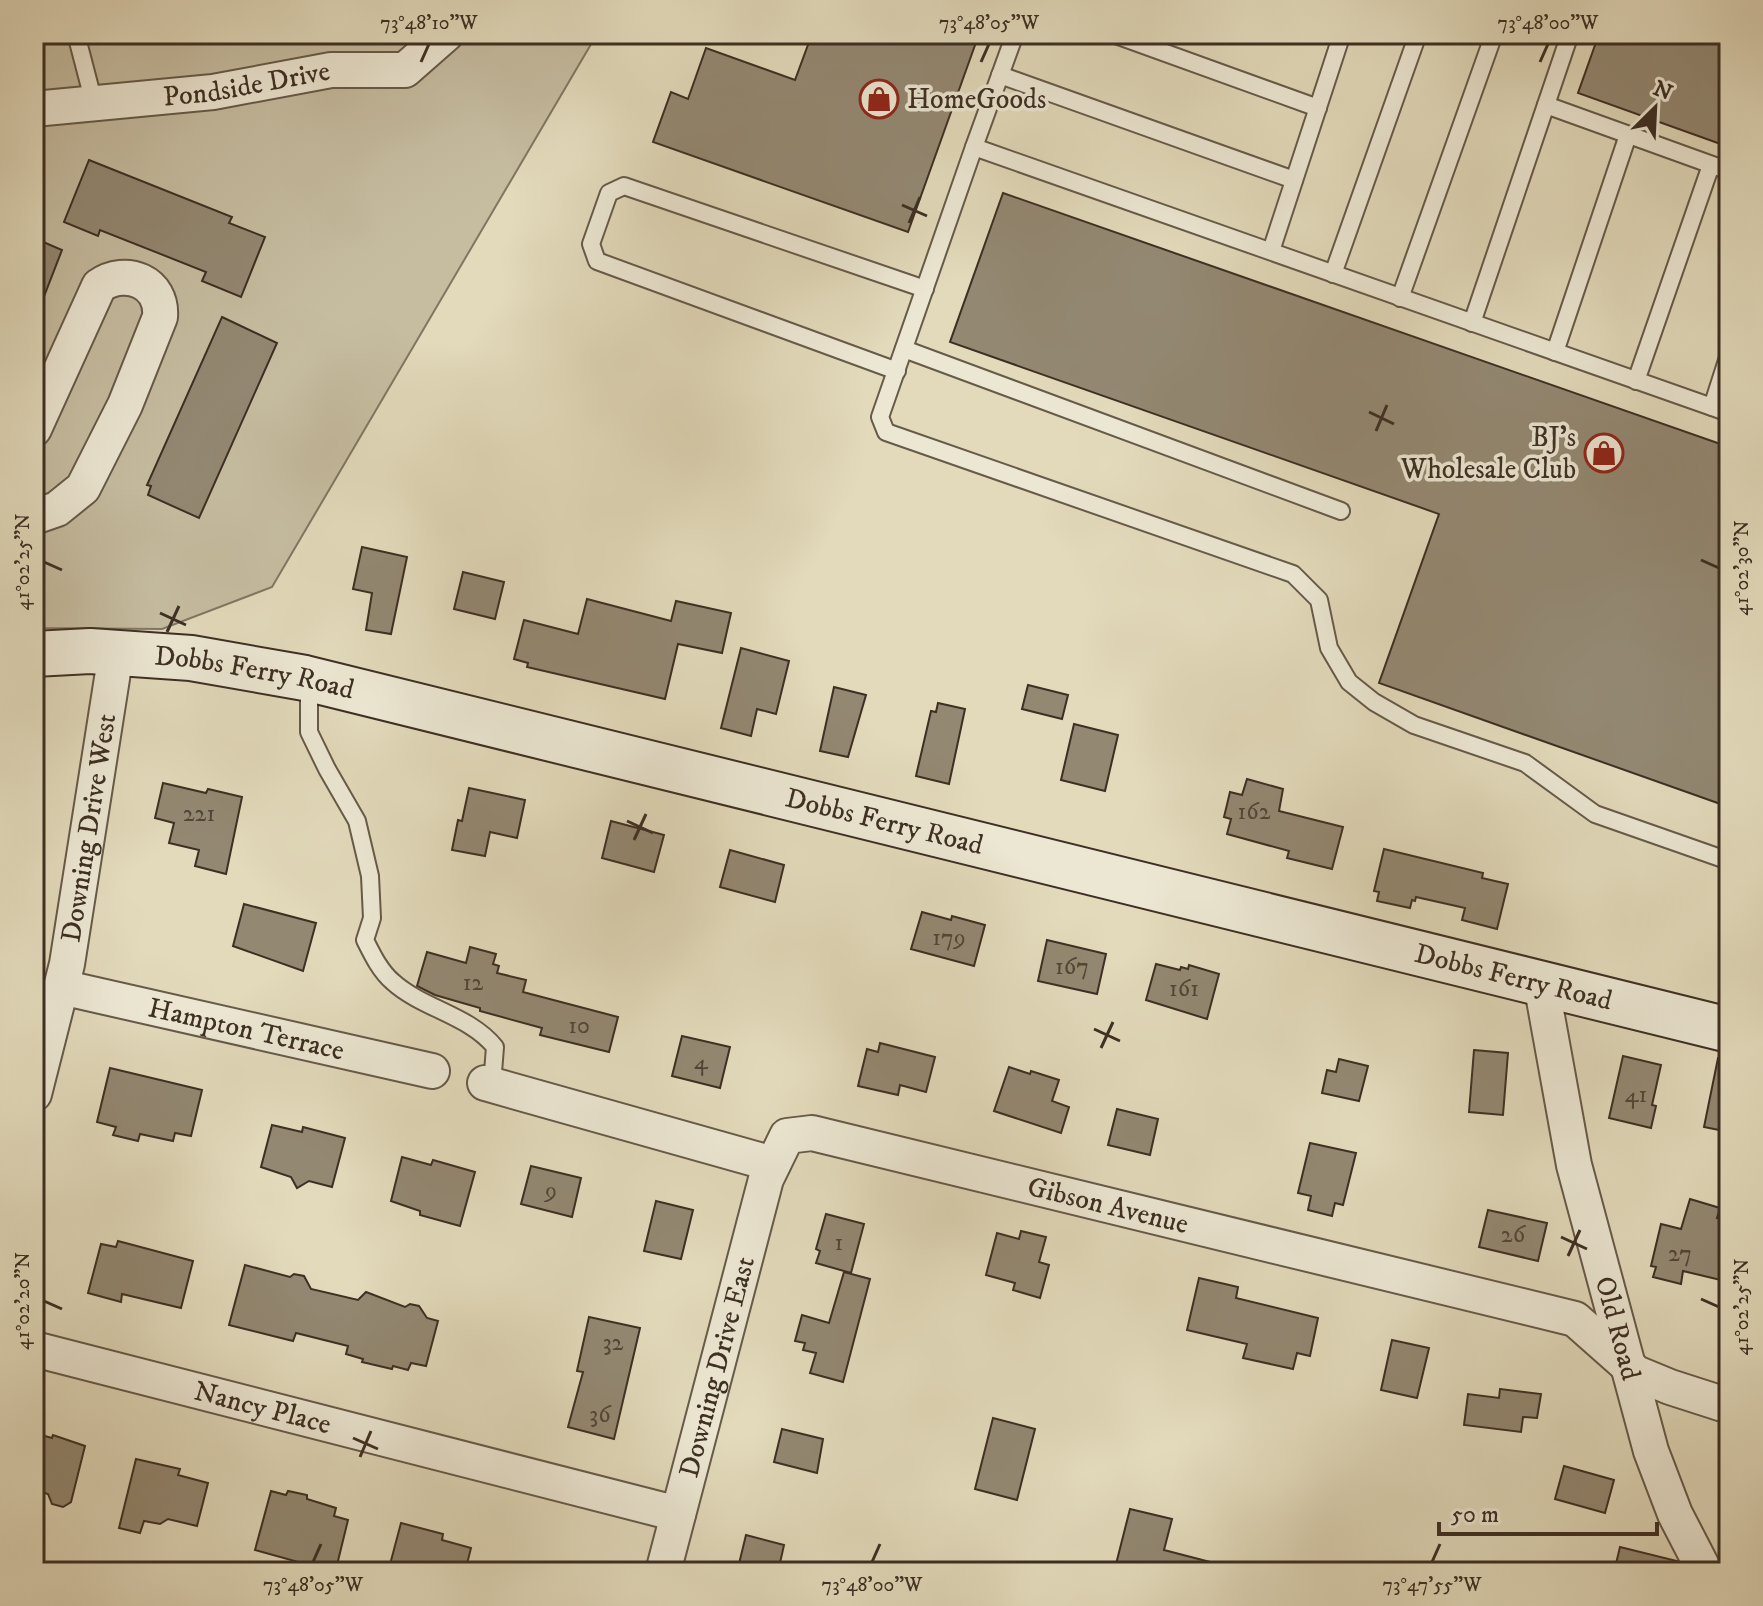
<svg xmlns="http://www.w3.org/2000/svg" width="1763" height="1606" font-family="'IM FELL DW Pica',serif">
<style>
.green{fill:#c6bda1;stroke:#827662;stroke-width:2}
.building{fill:#938872;stroke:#3d2f23;stroke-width:2}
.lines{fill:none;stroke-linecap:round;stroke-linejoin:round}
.service-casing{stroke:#665a49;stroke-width:20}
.minor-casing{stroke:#665a49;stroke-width:38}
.secondary-casing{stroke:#3d2f23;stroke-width:48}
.service{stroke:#ece7d3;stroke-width:16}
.minor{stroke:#ece7d3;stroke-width:34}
.secondary{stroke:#ece7d3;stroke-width:44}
.ticks{fill:none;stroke:#3d2f23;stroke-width:3}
.labels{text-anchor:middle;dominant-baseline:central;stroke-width:7;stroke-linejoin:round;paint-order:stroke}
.number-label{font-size:24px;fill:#524537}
.street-label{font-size:28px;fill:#3d2f23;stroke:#ece7d3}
.poi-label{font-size:28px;fill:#3d2f23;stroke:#ece7d3;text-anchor:start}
.neatline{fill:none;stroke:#3d2f23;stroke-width:3}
.ticks-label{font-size:20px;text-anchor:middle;fill:#3d2f23}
</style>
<rect width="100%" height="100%" fill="#e2dabb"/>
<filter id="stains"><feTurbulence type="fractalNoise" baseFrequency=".0025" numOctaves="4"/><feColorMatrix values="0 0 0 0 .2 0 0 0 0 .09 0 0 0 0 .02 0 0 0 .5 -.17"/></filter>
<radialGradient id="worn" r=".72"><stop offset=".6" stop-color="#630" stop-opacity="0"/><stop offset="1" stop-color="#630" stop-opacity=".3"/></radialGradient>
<!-- green -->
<polygon class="green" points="34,34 597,34 272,587 162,629 34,628"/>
<!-- building -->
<g class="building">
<polygon points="812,34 979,34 908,232 653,142 671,92 688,99 706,48 795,80"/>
<polygon points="1599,34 1729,34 1729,147 1578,93"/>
<polygon points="89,160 232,217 229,223 265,237 241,297 202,281 206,272 100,230 98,236 64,222"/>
<polygon points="1003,193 1729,447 1729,807 1379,683 1439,514 950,342"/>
<polygon points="34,238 62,250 36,317 34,317"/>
<polygon points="222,317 277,343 199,518 148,495 151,486 147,485"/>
<polygon points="362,547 407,557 391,634 366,630 372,593 353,589"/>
<polygon points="463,572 504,582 495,619 454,609"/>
<polygon points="587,599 671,621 676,601 731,613 722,653 678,644 665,699 527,667 528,663 514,659 524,620 578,634"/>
<polygon points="741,648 789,661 776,714 757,709 751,736 721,728"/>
<polygon points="1028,685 1068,695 1062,719 1022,709"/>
<polygon points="834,687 866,695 848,757 820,751"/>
<polygon points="938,703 965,709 949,784 916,776 931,711 936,712"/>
<polygon points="1074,724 1118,735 1105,791 1061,780"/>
<polygon points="1247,779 1283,789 1279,811 1343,827 1332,869 1287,858 1289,851 1227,834 1231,819 1224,817 1230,792 1242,795"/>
<polygon points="163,783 206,793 208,789 242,797 226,874 195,866 199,850 169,843 174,823 155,818"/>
<polygon points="469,788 525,800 517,838 490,832 485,856 452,850 458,820 462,821"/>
<polygon points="611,821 664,835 654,872 602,858"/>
<polygon points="1384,849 1483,873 1482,878 1508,884 1497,929 1462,920 1465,908 1416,897 1415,901 1412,900 1410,908 1377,901 1379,892 1374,891"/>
<polygon points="730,850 784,865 775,902 720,887"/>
<polygon points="244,904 316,923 303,971 233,946"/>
<polygon points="922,912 951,920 952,916 985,925 974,966 911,949"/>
<polygon points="1047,940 1106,954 1097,994 1038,981"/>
<polygon points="470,947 496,954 493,964 499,966 497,973 526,980 523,992 618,1017 609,1052 540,1035 542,1028 480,1011 480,1008 435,995 417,986 427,952 466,963"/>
<polygon points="1156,964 1180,970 1181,967 1188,969 1189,965 1219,974 1207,1019 1146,1000"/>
<polygon points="682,1036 730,1047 720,1088 672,1076"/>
<polygon points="880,1043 935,1057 926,1092 900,1085 898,1095 858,1086 867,1049 878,1052"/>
<polygon points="1474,1050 1508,1053 1503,1115 1469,1112"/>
<polygon points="1623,1056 1661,1065 1652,1105 1656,1106 1651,1128 1609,1118"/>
<polygon points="1718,1058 1729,1059 1729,1132 1704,1127"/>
<polygon points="1339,1059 1368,1066 1359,1101 1322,1093 1327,1070 1336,1072"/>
<polygon points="1009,1067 1030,1074 1031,1071 1059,1080 1052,1101 1069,1107 1061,1133 994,1111"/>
<polygon points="110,1068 202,1090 191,1136 175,1133 173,1141 140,1134 138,1141 113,1135 116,1127 97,1122"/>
<polygon points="1117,1109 1158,1119 1150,1155 1108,1145"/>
<polygon points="272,1125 302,1132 303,1127 345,1138 332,1187 309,1181 297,1188 291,1177 261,1167"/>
<polygon points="1310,1143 1356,1153 1343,1205 1335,1203 1332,1216 1308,1210 1311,1196 1298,1193"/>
<polygon points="402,1157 431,1165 433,1160 475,1172 460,1226 420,1215 420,1211 391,1201"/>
<polygon points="531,1166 581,1178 572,1217 521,1204"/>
<polygon points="1690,1199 1720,1208 1717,1218 1729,1219 1729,1282 1683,1271 1681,1284 1653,1277 1656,1267 1651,1266 1661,1224 1681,1229"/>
<polygon points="656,1201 693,1210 681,1259 644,1251"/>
<polygon points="1488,1210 1547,1223 1538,1261 1479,1247"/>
<polygon points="826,1214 864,1224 851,1273 816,1263 820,1251 816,1249"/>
<polygon points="1021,1231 1046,1237 1039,1262 1049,1265 1040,1298 1013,1290 1015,1283 986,1275 997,1233 1019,1239"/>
<polygon points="118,1241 193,1261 181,1308 122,1294 121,1302 88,1293 101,1244 116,1247"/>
<polygon points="245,1265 290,1277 294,1274 304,1276 311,1289 358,1300 366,1292 405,1307 410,1304 419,1306 427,1318 438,1321 426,1366 411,1363 408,1370 393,1366 392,1369 362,1362 363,1359 346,1354 348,1346 296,1333 293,1341 229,1325"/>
<polygon points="844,1272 870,1279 843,1382 810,1373 816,1353 803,1350 805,1343 795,1341 802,1315 829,1323"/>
<polygon points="1199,1278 1238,1287 1236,1298 1318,1318 1310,1356 1297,1353 1293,1369 1243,1358 1247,1344 1187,1330"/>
<polygon points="589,1317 640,1328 614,1439 568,1427 583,1372 577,1371"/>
<polygon points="1392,1340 1429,1348 1417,1398 1381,1390"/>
<polygon points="1500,1389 1541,1394 1537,1418 1523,1417 1521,1432 1464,1425 1468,1394 1499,1398"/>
<polygon points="993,1418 1035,1429 1017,1500 975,1489"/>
<polygon points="782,1429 823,1439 817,1473 774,1462"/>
<polygon points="34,1433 52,1438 53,1435 85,1446 71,1502 63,1507 52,1504 48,1494 34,1490"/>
<polygon points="136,1459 180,1469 178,1475 208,1483 197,1526 168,1519 160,1524 144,1521 140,1533 119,1528"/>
<polygon points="1564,1466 1614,1480 1605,1513 1555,1499"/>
<polygon points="271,1491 286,1495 288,1491 307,1495 307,1499 336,1508 334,1516 348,1520 337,1565 324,1562 307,1572 302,1563 255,1550"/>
<polygon points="1130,1509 1172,1519 1164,1550 1218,1564 1217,1572 1114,1572"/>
<polygon points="401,1523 443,1534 442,1540 471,1548 465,1572 388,1572"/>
<polygon points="746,1535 784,1545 778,1572 737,1572"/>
<polygon points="1620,1547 1677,1561 1682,1572 1614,1572"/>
</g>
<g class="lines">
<defs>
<g id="service">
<polyline points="76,34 94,103"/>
<polyline points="1113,34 1318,108"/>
<polyline points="1000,75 1294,180"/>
<polyline points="1546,105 1729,171"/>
<polyline points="974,147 1015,34"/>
<polyline points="1271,251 1342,34"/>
<polyline points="1333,274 1418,34"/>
<polyline points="1400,298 1494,34"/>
<polyline points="1472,323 1570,34"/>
<polyline points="904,349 1341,511"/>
<polyline points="1555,352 1628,135"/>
<polyline points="897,371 597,261 591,244 609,193 624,186 925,289"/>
<polyline points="1636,381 1711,165"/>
<polyline points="1712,407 1729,354"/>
<polyline points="1729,413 974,147 880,417 886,432 1293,574 1319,600 1329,648 1349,682 1374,702 1414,725 1525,763 1595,814 1729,861"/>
<path d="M309,681V732L327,769L357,821L370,876L372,918L365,940C372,954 380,971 393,982C423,1009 469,1015 495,1047L492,1085"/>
</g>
<g id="minor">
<path id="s1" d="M34,109L213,92L331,70H405L446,34"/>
<path d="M34,429L99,286C126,267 163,282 160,317L125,405L83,488L57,509L34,517"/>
<path id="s2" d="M1541,983L1574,1165L1651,1451L1675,1514L1705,1572"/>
<path id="s3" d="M61,987L432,1071"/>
<polyline points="485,1083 773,1164"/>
<path id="s4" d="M34,1094L67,964L116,653"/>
<path id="s5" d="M34,1349L678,1514"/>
<path id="s6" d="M663,1572L766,1179L787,1136L812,1133L1575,1319L1636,1373L1670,1387L1729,1406"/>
</g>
<g id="secondary">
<path id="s7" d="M34,654L90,651L191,658L305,678L1729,1030"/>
</g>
</defs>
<!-- service casing -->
<use href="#service" class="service-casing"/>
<!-- minor casing -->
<use href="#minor" class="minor-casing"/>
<!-- secondary casing -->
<use href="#secondary" class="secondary-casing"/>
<!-- service -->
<use href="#service" class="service"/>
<!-- minor -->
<use href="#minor" class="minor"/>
<!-- secondary -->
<use href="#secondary" class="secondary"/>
</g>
<!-- ticks -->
<path class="ticks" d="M421,62L429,44M981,62L989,44M1540,62L1548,44M902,205L927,216M909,223L920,197M1369,412L1394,424M1376,431L1387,405M1701,560L1719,568M44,562L62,570M160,613L186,625M167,632L179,606M627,821L653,833M634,840L646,814M1094,1029L1120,1041M1101,1048L1113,1022M1561,1237L1587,1249M1568,1256L1580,1230M1701,1299L1719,1307M44,1301L62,1309M353,1438L378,1449M360,1457L371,1431M313,1562L321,1544M872,1562L880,1544M1432,1562L1440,1544"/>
<!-- icons -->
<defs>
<symbol id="shop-ring" viewBox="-11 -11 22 22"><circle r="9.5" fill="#ece7d3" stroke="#8f2418" stroke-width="1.5"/><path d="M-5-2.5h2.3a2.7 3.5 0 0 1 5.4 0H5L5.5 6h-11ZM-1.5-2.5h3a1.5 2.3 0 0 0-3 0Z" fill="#8f2418"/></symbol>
</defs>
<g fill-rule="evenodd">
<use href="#shop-ring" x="857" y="77" width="44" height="44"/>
<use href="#shop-ring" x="1582" y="431" width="44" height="44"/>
</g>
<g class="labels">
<!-- number labels -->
<g class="number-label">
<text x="1254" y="812">162</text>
<text x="199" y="814">221</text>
<text x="949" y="938">179</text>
<text x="1072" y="967">167</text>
<text x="473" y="983">12</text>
<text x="1184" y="989">161</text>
<text x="579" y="1026">10</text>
<text x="701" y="1062">4</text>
<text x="1636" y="1095">41</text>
<text x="551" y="1191">9</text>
<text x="1513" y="1235">26</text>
<text x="839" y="1243">1</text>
<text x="1680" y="1254">27</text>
<text x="613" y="1343">32</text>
<text x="600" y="1415">36</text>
</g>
<!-- street labels -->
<g class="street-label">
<text stroke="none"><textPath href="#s1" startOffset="214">Pondside Drive</textPath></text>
<text stroke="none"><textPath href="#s7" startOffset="222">Dobbs Ferry Road</textPath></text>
<text stroke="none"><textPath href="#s7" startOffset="870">Dobbs Ferry Road</textPath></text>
<text stroke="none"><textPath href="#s4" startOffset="272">Downing Drive West</textPath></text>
<text stroke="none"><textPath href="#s7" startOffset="1518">Dobbs Ferry Road</textPath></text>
<text stroke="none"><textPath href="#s3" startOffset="190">Hampton Terrace</textPath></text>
<text stroke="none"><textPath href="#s6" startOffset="784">Gibson Avenue</textPath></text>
<text stroke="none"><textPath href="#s2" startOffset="354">Old Road</textPath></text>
<text stroke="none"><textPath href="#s6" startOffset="212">Downing Drive East</textPath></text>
<text stroke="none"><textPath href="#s5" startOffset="236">Nancy Place</textPath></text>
</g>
<!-- poi labels -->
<g class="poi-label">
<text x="907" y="99">HomeGoods</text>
<text x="1576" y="437" text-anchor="end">BJ's<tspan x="1576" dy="32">Wholesale Club</tspan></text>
</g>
</g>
<!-- margin -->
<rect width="1763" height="1606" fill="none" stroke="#e2dabb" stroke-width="88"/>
<!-- north arrow -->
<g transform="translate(1655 108) rotate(24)" stroke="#ece7d3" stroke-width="6" paint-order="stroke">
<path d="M0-6L14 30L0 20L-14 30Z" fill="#3d2f23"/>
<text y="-12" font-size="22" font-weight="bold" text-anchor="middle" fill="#3d2f23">N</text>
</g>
<!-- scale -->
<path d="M1439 1522v12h218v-12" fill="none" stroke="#3d2f23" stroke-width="4"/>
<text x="1451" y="1522" font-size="24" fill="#3d2f23" stroke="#ece7d3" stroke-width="6" paint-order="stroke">50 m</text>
<rect x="44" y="44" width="1675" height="1518" class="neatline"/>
<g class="ticks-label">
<text x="429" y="29">73°48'10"W</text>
<text x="989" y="29">73°48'05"W</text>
<text x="1548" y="29">73°48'00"W</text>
<text transform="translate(22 562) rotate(-90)" y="7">41°02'25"N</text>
<text transform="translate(1741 568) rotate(-90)" y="7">41°02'30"N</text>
<text transform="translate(22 1301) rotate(-90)" y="7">41°02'20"N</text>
<text transform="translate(1741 1307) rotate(-90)" y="7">41°02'25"N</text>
<text x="313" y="1591">73°48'05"W</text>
<text x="872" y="1591">73°48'00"W</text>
<text x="1432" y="1591">73°47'55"W</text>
</g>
<rect width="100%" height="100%" filter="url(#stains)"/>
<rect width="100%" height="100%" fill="url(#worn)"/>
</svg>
